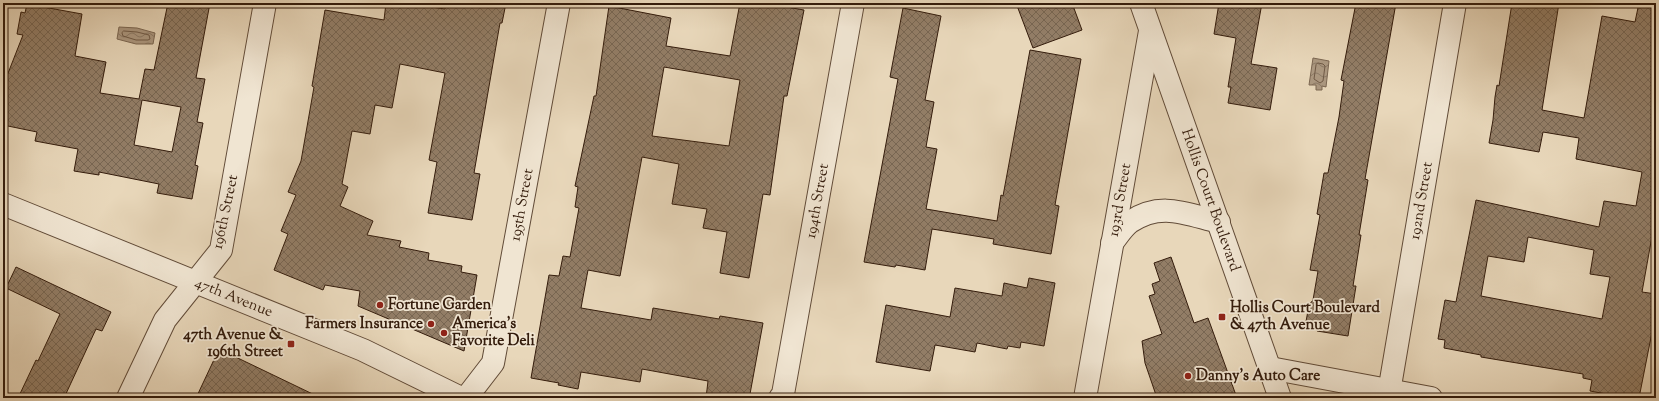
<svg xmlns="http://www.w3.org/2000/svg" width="1659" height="401" font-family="'Sorts Mill Goudy',serif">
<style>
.water{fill:url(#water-waves);stroke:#7b6651}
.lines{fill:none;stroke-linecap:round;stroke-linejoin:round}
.shore{stroke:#705a46;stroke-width:1}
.building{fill:url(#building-cross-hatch);stroke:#341c0c;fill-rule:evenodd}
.minor-casing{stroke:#614b38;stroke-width:24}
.minor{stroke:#f0e5d2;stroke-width:22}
.poi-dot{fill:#8f2418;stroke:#f0e5d2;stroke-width:1.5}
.labels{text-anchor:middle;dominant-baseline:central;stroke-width:3.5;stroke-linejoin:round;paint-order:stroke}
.street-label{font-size:15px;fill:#341c0c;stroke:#f0e5d2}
.poi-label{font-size:15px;font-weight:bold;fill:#341c0c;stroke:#f0e5d2;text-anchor:start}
</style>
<defs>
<pattern id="water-waves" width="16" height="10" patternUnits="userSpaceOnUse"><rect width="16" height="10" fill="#ab977f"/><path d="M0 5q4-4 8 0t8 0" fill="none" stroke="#8c7a66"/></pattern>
<pattern id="building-cross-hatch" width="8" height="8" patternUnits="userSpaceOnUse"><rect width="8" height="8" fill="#927d66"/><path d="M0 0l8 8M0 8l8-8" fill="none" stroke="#786652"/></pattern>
</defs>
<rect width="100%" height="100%" fill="#e8d7ba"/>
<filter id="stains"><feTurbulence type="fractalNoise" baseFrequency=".005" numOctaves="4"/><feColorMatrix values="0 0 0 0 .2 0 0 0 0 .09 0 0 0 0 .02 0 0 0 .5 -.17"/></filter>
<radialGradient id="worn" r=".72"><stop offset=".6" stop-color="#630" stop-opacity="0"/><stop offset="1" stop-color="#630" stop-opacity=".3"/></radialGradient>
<!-- water -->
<g class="water">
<polygon points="119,27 137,28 155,33 153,44 136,44 117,39"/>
<polygon points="1313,58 1329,61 1326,87 1322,86 1322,90 1316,90 1316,85 1309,85"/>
</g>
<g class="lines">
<!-- shore -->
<g class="shore">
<polygon points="124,31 137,32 149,35 150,39 148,40 136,40 123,36 122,33"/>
<polygon points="1318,63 1323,64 1325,66 1323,81 1320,83 1314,79 1316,65"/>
</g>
</g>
<!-- building -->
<g class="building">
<path d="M168,3H210L196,78L205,79L197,122L203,123L195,165L198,166L192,199L157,193L159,184L99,172V175L74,171L78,149L35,141L37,132L3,125V86L23,35L17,34L21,12L25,13L27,4L82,14L75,56L106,62L100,93L139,99L145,69L154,70ZM142,100L181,107L172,152L134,145Z"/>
<polygon points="386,3 404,3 445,9 446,3 506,3 502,23 500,23 474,173 480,174 472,220 428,213 437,162 429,160 445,73 400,64 392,108 375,105 370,134 352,131 342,184 348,187 340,206 373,221 367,235 401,241 399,247 429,253 428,260 462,266 461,272 477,275 464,351 358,306 360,291 325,285 323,290 274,270 288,234 281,231 296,195 288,192 301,161 314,87 312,86 325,10 384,20"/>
<path d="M740,3H763L804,10L787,96H784L770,195L763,194L749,278L720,273L727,232L703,228L707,209L672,204L679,164L642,157L620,276L588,270L581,308L651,320L653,308L719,319L720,316L763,323L750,394L706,398L708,381L642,369L640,382L581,372L578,389L558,385L559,383L531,378L549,275L559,276L563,256L570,257L579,208L575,207L578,187L575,186L594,96H596L609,6L671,18L666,46L730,56ZM664,67L740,80L729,146L652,136Z"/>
<polygon points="1016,3 1072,3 1082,30 1033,48"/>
<polygon points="1219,3 1262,3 1251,64 1277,68 1270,110 1228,103 1231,87 1228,87 1236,38 1214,34"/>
<polygon points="1356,3 1396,3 1365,179 1368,180 1359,235 1361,235 1353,286 1356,286 1348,336 1317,331 1318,329 1305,327 1309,305 1313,300 1318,271 1310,270 1320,215 1317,214 1324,173 1328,173 1339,117 1344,81 1341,80"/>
<path d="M1512,3H1559L1542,110L1584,118L1602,16L1635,22L1639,3H1656V214L1642,292L1656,294V312L1639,398H1628L1590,391L1592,380L1583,378V374L1481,357V355L1444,348L1445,340L1438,339L1445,300L1456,302L1476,200L1599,227L1604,201L1636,206L1642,172L1576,159L1579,138L1543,132L1539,152L1489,143L1493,120L1495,97L1497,85L1499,86ZM1528,237L1594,250L1590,274L1610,277L1602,319L1481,296L1488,256L1524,262Z"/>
<polygon points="903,8 941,16 925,100 934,102 926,147 937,149 926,209 997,221 1001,195 1003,196 1030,50 1081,59 1055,205 1059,206 1051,254 993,244 994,239 932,229 925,270 896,265 895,267 864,262 898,79 890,77"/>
<polygon points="1171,257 1194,323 1208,318 1237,398 1157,398 1145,363 1142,341 1162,334 1149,296 1155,294 1152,284 1160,281 1154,263"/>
<polygon points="16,267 111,312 102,331 96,329 64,398 18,398 36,360 38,361 60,314 6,288"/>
<polygon points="1029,278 1055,283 1044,346 1021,342 1020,348 1008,346 1007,349 977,343 975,352 935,345 930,371 876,362 886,305 950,317 955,288 1002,296 1004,283 1027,288"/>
<polygon points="219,349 321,398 196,398"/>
</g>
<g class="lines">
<defs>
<g id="minor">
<path id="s1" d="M1141,3L1280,398"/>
<path id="s2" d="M3,204L363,350L461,398"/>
<path d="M1112,243C1117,237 1123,227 1130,222C1161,201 1186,214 1219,222"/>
<polyline points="1270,368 1431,398"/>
<polyline points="128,398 165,320 221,250 265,3"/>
<path id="s3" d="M466,398L493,363L559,3"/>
<path id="s4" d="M780,398L783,394L853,3"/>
<path id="s5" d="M1085,398L1150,31"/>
<path id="s6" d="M1388,398L1455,3"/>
</g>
</defs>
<!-- minor casing -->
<use href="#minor" class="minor-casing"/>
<!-- minor -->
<use href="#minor" class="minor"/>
</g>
<!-- markers -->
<g class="poi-dot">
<circle cx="380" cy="305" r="4"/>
<rect x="1218" y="313" width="8" height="8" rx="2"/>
<circle cx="431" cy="324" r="4"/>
<circle cx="444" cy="333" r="4"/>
<rect x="287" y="340" width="8" height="8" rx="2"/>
<circle cx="1188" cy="376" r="4"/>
</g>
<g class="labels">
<!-- street labels -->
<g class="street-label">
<text stroke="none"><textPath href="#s5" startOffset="201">193rd Street</textPath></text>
<text stroke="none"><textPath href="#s1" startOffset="209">Hollis Court Boulevard</textPath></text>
<text stroke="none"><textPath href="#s4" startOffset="201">194th Street</textPath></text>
<text stroke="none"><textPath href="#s6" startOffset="200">192nd Street</textPath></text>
<text stroke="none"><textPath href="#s3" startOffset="205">195th Street</textPath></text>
<text transform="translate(226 212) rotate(-78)">196th Street</text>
<text stroke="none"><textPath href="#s2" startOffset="249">47th Avenue</textPath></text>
</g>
<!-- poi labels -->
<g class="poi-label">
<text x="388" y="305">Fortune Garden</text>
<text x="1230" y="308">Hollis Court Boulevard<tspan x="1230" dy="17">&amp; 47th Avenue</tspan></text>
<text x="423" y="324" text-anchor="end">Farmers Insurance</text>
<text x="452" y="324">America’s<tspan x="452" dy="17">Favorite Deli</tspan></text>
<text x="283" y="335" text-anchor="end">47th Avenue &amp;<tspan x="283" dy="17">196th Street</tspan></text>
<text x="1196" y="376">Danny’s Auto Care</text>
</g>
</g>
<!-- margin -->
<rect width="1659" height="401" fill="none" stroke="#e8d7ba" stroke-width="16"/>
<rect x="4" y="4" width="1651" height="393" fill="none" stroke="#341c0c" stroke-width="2"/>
<rect x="8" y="8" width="1643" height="385" fill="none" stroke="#341c0c"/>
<rect width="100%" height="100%" filter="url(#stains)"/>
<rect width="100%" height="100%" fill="url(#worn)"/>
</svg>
